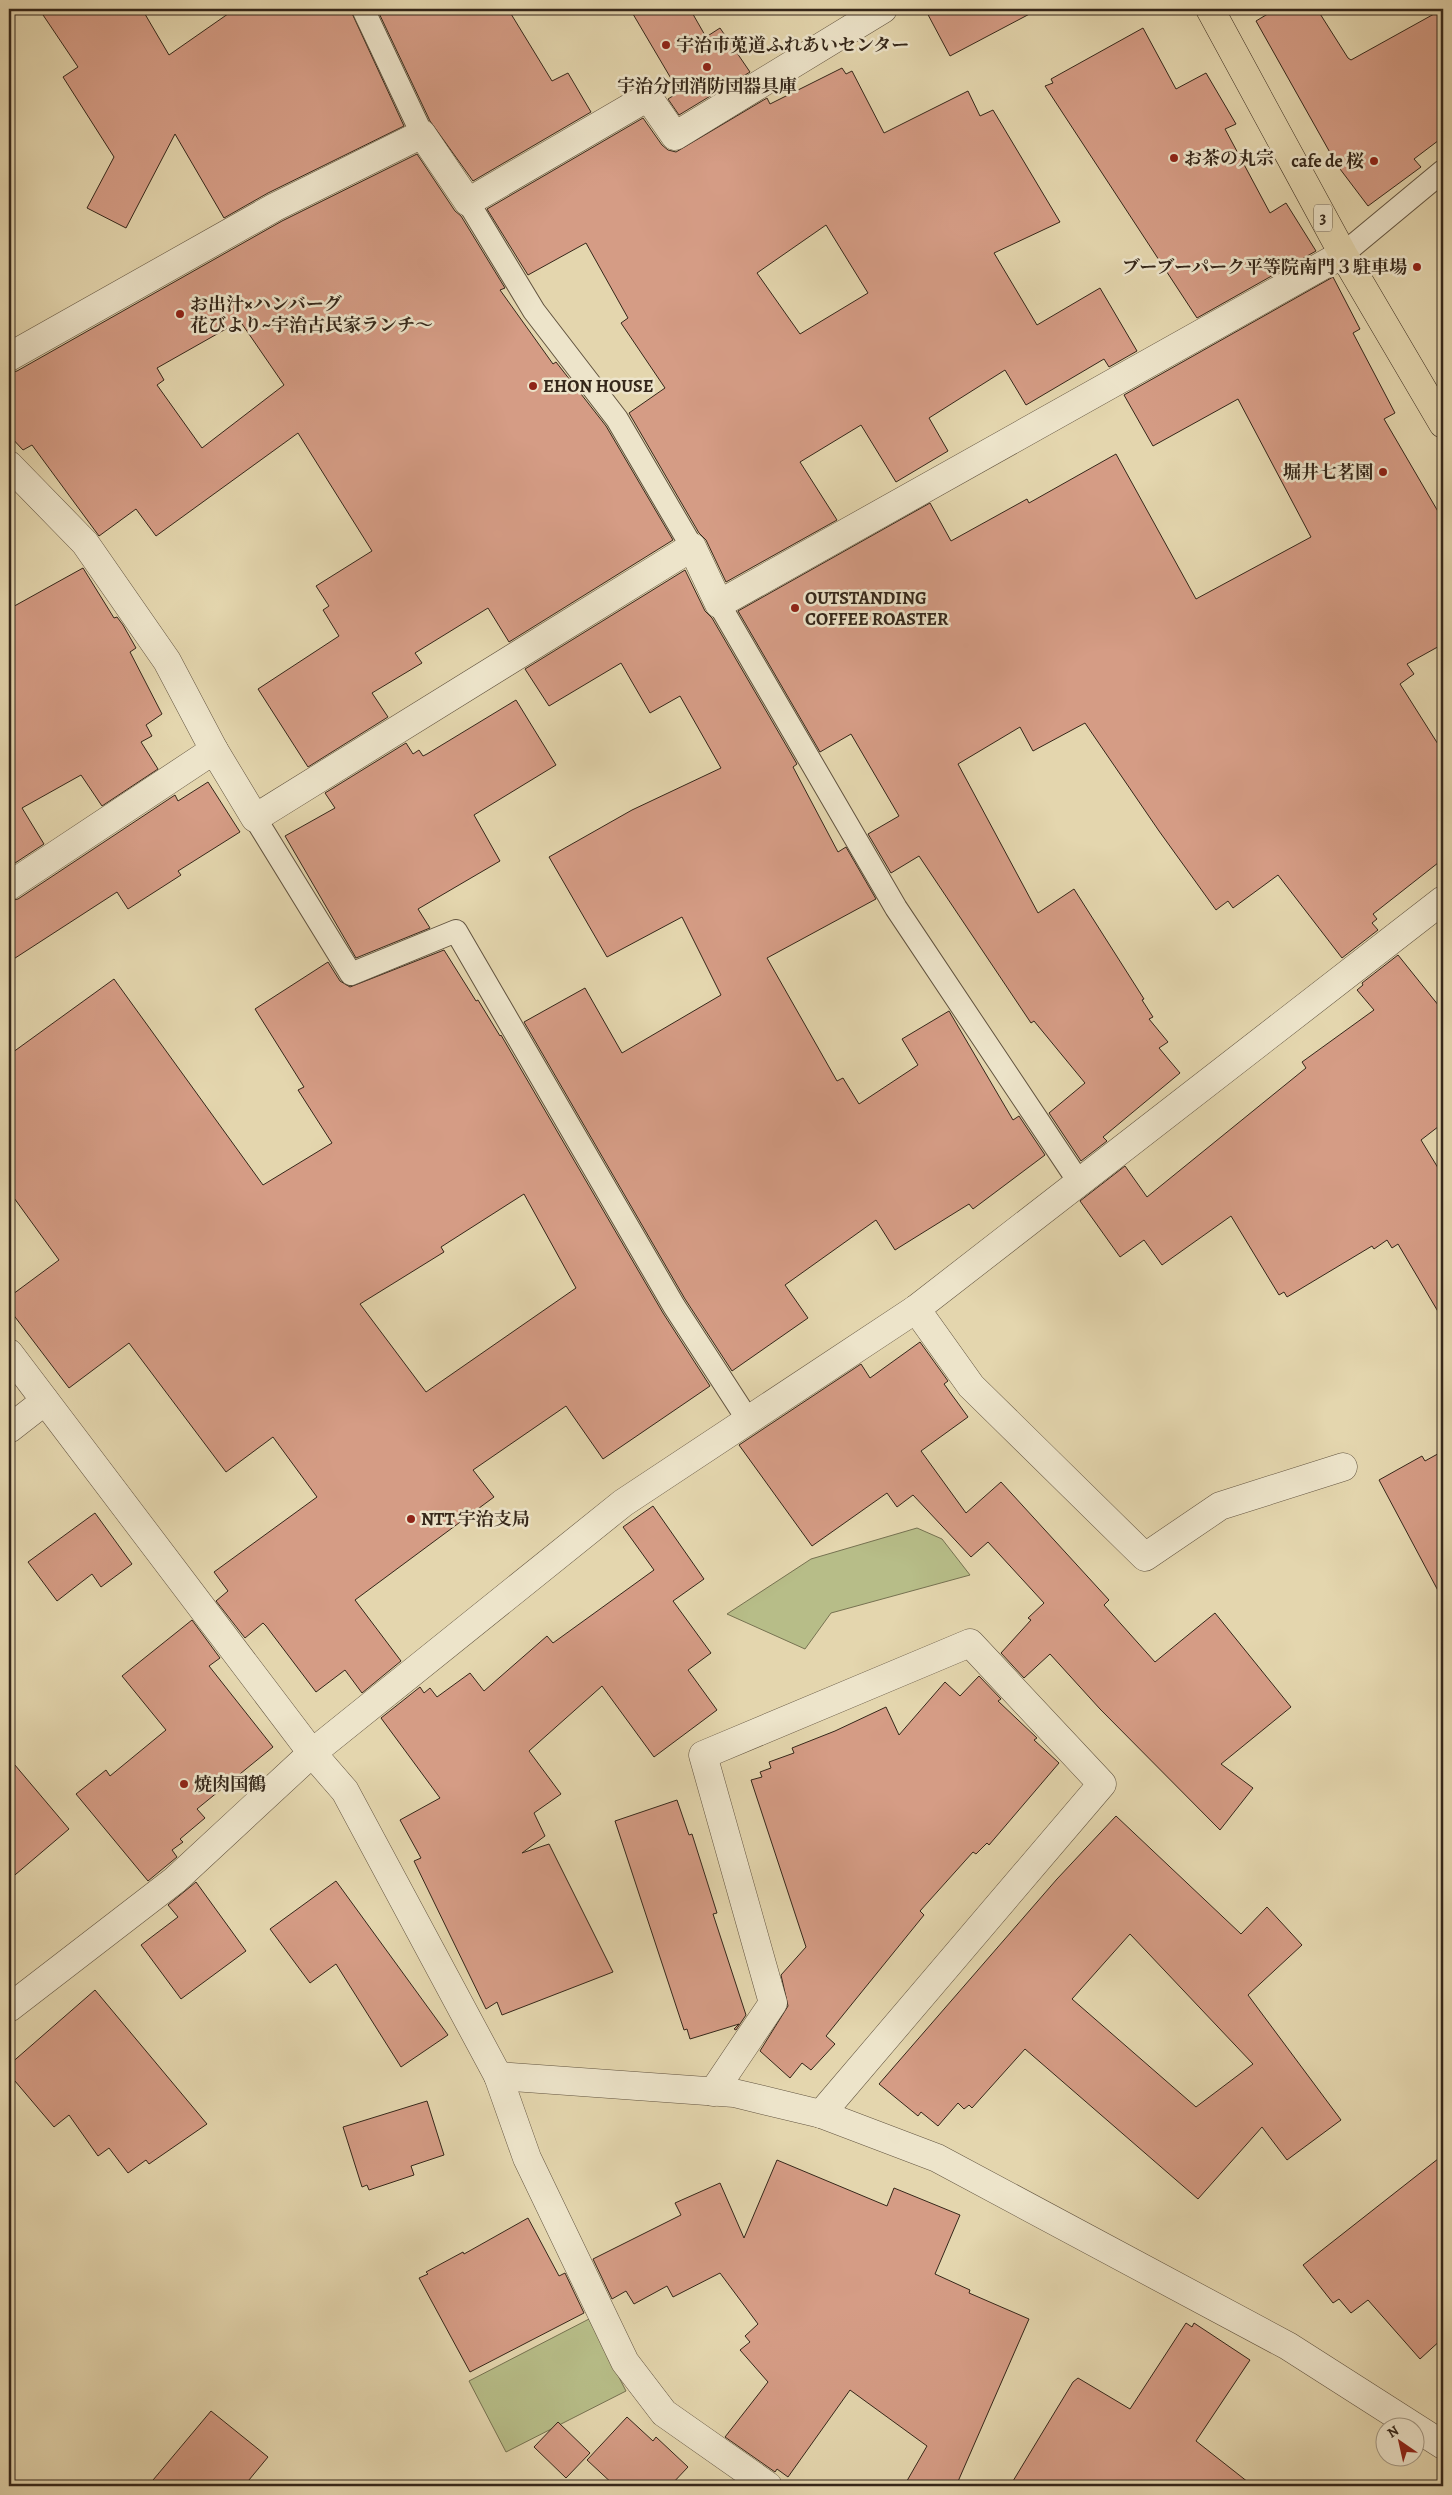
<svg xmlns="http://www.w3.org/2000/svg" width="1452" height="2495" font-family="Alegreya,'Noto Serif JP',serif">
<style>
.green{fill:#b7bd88;stroke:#767251}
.building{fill:#d59c85;stroke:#35271a;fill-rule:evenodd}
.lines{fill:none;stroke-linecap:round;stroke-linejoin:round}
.service-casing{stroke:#61533f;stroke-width:24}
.minor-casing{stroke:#61533f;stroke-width:29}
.primary-casing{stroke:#35271a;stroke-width:29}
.service{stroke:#ede4ca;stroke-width:22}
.minor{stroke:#ede4ca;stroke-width:28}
.primary{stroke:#e4d6ae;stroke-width:28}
.poi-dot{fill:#8f2418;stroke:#ede4ca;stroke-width:2}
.labels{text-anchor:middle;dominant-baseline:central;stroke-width:5;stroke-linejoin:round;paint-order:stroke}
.shield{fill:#ede4ca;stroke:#6c604f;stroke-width:1}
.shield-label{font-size:16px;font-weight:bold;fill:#35271a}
.poi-label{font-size:18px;font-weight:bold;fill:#35271a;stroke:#ede4ca;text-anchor:start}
</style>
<rect width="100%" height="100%" fill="#e4d6ae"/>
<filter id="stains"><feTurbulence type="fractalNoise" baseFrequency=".004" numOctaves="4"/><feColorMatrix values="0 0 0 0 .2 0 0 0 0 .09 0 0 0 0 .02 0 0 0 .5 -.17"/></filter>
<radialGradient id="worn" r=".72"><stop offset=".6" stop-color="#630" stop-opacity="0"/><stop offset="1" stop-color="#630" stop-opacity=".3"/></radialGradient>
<!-- green -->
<g class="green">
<polygon points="917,1528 942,1539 970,1575 831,1613 805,1649 727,1614 811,1559"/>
<polygon points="589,2319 626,2391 506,2452 469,2381"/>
</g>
<!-- building -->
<g class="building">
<polygon points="39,9 142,9 169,55 235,9 350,9 404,126 268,193 224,218 175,134 126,228 87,208 114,157 63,77 78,67"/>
<polygon points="377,9 508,9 552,81 568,73 591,112 473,181 430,121"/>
<polygon points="630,9 690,9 706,37 720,28 750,72 679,115 668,99 679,92"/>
<polygon points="925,9 1039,9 950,56"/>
<polygon points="1276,9 1317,9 1348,58 1351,60 1443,9 1443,137 1414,159 1421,167 1368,206 1337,165 1256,21"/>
<polygon points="1143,28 1176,89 1206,73 1236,124 1225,129 1270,213 1286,203 1316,251 1197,318 1045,86 1053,83 1051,79"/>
<path d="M842,68L846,74L852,71L884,133L968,91L980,116L993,110L1060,222L994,253L1037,325L1100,288L1137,351L1109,367L1104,359L1026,405L1005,370L929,418L948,451L896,482L861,425L800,462L837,520L726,582L706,540L699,533L629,413L665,388L621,323L628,318L586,243L528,275L487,209L643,118L662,145L668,150L676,152L767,98L770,104ZM826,225L868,293L800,334L757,273Z"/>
<path d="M417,154L455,211L461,216L505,288L500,290L553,364L556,362L606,426L673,540L509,642L488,608L415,653L422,663L372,693L388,717L308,767L258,689L339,636L323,610L329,606L316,586L372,551L298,433L156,536L136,509L99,536L32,445L23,450L9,435V373L17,371L282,221ZM240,321L284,385L202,448L157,385L164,380L157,368Z"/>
<polygon points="1333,277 1360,329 1353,333 1395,413 1384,419 1443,520 1443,644 1407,664 1414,674 1400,684 1443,752 1443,859 1373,914 1377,919 1372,923 1378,930 1342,958 1278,875 1233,908 1228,901 1216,910 1159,831 1085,723 1033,751 1020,727 958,764 1038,913 1074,889 1144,999 1142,1000 1153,1017 1149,1019 1168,1042 1159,1048 1180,1073 1103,1137 1107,1141 1081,1161 1049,1113 1085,1083 1034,1021 1031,1023 919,856 891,873 868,834 899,816 851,734 820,752 738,611 930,503 951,541 1027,499 1029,503 1116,454 1196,599 1311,537 1238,399 1153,446 1124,395"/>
<polygon points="83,568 114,618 117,617 123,625 136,648 130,652 162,714 146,725 152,736 141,742 158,769 102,806 81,775 22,808 44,844 9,867 9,609"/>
<polygon points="685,570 705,611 712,618 797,764 793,767 838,852 846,847 876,899 767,958 837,1081 843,1078 859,1104 918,1065 902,1039 949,1011 1013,1120 1019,1116 1045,1155 973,1209 969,1204 895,1250 876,1220 785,1285 808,1318 732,1371 685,1299 524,1022 585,988 622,1053 721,995 682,917 607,957 549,857 632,810 721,768 680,696 650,713 621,663 549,706 525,669"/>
<polygon points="516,700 556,765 474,815 500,861 418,909 430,928 356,958 285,836 335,808 325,793 406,743 413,754 419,750 423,756 427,754"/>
<polygon points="208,782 240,832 178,871 181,875 128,909 117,892 9,962 9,901 18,899 175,795 178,801"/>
<path d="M444,950L476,1001L478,1000L500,1036L501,1035L663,1313L710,1386L603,1459L566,1406L473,1470L494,1497L355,1600L401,1661L362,1693L345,1670L316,1692L266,1626L263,1623L245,1638L216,1601L228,1591L214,1572L317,1497L273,1437L226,1472L129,1343L69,1388L9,1309V1297L59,1260L9,1191V1055L114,979L263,1185L332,1143L298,1090L304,1087L255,1009L328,962L340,981L350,987ZM524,1194L576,1288L426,1392L360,1304L444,1252L441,1247Z"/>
<polygon points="1398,955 1443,1011 1443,1123 1421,1140 1443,1176 1443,1320 1398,1244 1392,1248 1387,1240 1374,1249 1372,1246 1287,1297 1284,1292 1279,1295 1231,1216 1162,1265 1144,1240 1120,1257 1080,1201 1125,1166 1147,1197 1306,1068 1302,1062 1374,1010 1357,990 1363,985 1362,983"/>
<polygon points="920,1342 948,1381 944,1384 968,1417 921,1451 966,1513 1001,1482 1109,1600 1104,1605 1155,1662 1215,1613 1291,1707 1221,1764 1253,1788 1220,1830 1100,1709 1050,1654 1024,1678 1001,1653 1031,1620 1028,1618 1044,1603 988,1542 971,1557 913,1495 897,1507 887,1493 812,1546 739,1445 861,1364 870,1378"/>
<polygon points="1443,1451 1443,1600 1379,1480 1422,1456 1425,1461"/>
<polygon points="653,1506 704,1579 673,1601 711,1653 688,1670 717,1710 654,1757 602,1686 529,1751 561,1794 534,1813 545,1836 522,1853 549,1844 613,1972 502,2015 497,2002 486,2009 414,1861 421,1858 400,1820 440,1798 381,1718 420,1687 424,1693 430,1688 437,1697 470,1673 484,1691 547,1636 553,1643 654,1570 623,1527"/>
<polygon points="95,1513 132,1564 101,1587 92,1574 57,1601 28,1562"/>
<polygon points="192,1620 220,1658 209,1666 273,1747 197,1809 205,1818 180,1839 183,1842 172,1850 177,1857 148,1881 76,1794 106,1770 110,1776 166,1730 122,1676"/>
<polygon points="979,1676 1001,1699 998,1701 1037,1738 1034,1740 1059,1763 989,1845 987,1843 976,1854 973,1852 920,1911 924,1915 826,2036 835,2044 811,2070 802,2063 790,2078 760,2051 788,2006 781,1975 806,1947 751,1780 762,1777 760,1772 771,1768 769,1762 794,1753 792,1748 835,1731 886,1707 899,1735 945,1682 960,1696"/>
<polygon points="9,1758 69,1829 9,1880"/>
<polygon points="677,1800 689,1835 692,1834 717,1913 713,1914 746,2015 736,2030 734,2029 739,2024 690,2039 687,2029 684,2030 615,1821"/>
<path d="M1116,1816L1241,1934L1267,1907L1302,1945L1248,1995L1341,2120L1287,2160L1262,2127L1198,2199L1025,2049L972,2108L969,2105L964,2109L958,2103L938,2126L921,2112L918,2116L879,2084L1057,1879ZM1130,1934L1253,2064L1196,2107L1072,1999Z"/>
<polygon points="336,1881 448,2035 401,2067 336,1964 310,1983 270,1929"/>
<polygon points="196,1882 246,1951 181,1999 141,1945 178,1917 168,1905"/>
<polygon points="95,1990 207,2124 149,2164 146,2160 128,2173 109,2148 98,2156 69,2115 54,2127 9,2074 9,2065"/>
<polygon points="427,2101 444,2155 411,2166 414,2175 369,2190 367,2185 362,2187 343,2127"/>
<polygon points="1443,2155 1443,2338 1420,2359 1368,2300 1351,2313 1339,2299 1333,2303 1303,2265"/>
<polygon points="777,2160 887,2206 894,2188 960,2215 935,2274 970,2290 969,2293 1029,2319 956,2486 904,2486 927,2446 850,2390 788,2477 777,2469 775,2472 725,2437 768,2382 740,2350 750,2342 745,2336 758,2324 720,2273 673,2297 667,2286 634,2304 626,2291 612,2299 593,2259 681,2215 675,2203 720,2183 744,2238"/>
<polygon points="528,2218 559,2276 565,2273 584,2313 470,2372 419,2278 428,2274 426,2272 463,2252 464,2254"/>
<polygon points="1186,2323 1192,2327 1194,2323 1250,2360 1196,2441 1253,2486 1010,2486 1073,2382 1078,2378 1130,2409"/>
<polygon points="211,2411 268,2457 244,2486 148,2486"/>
<polygon points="627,2417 653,2441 656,2437 688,2467 670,2486 615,2486 587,2460"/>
<polygon points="558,2422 590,2453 566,2478 534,2447"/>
</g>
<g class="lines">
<defs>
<g id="service">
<polyline points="363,9 422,134"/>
<polyline points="468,202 534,311 617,419 692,547"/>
<polyline points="1343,254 1443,171"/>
<polyline points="719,604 896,908 1079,1182"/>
<polyline points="255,818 351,974 456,931 674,1306 748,1420"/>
</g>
<g id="minor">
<polyline points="9,357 275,207 422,134 468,202 648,97 675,136 883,9"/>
<polyline points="9,465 85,543 167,661 214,750"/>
<polyline points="9,886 214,750 255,818 692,547 719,604 1343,254"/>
<polyline points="916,1309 971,1386 1145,1557 1220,1506 1343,1467"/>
<polyline points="9,1353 312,1753 345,1791 498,2076 527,2158 625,2362 664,2413 768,2486"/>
<polyline points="9,1429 45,1401"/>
<polyline points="9,2008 175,1880 312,1753 623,1503 916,1309 1443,900"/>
<polyline points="498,2076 734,2093 821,2114 937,2158 1288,2346 1443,2445"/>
<polyline points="713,2092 773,2003 703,1755 970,1643 1102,1784 821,2114"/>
</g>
<polyline id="primary" points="1210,9 1343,254 1443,424"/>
</defs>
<!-- service casing -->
<use href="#service" class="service-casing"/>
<!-- minor casing -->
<use href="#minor" class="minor-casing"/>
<!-- primary casing -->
<use href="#primary" class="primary-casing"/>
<!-- service -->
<use href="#service" class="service"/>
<!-- minor -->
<use href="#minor" class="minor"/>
<!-- primary -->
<use href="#primary" class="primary"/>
</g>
<!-- markers -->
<g class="poi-dot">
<circle cx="666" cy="45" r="5"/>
<circle cx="707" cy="67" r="5"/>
<circle cx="1174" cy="158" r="5"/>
<circle cx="1374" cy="161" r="5"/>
<circle cx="1417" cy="267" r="5"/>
<circle cx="180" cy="314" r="5"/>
<circle cx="533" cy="386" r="5"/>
<circle cx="1383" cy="472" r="5"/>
<circle cx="795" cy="608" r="5"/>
<circle cx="411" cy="1519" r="5"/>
<circle cx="184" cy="1784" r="5"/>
</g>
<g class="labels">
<!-- shield labels -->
<rect class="shield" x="1314" y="204.5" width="18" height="27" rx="4"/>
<g class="shield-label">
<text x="1323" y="218">3</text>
</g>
<!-- poi labels -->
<g class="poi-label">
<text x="676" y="45">宇治市莵道ふれあいセンター</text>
<text x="707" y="86" text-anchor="middle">宇治分団消防団器具庫</text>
<text x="1184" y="158">お茶の丸宗</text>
<text x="1364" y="161" text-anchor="end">cafe de 桜</text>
<text x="1407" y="267" text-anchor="end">ブーブーパーク平等院南門３駐車場</text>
<text x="190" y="304">お出汁×ハンバーグ<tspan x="190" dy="21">花びより~宇治古民家ランチ～</tspan></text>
<text x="543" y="386">EHON HOUSE</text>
<text x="1373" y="472" text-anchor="end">堀井七茗園</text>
<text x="805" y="598">OUTSTANDING<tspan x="805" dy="21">COFFEE ROASTER</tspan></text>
<text x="421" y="1519">NTT 宇治支局</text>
<text x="194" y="1784">焼肉国鶴</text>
</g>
</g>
<!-- margin -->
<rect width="1452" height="2495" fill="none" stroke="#e4d6ae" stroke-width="30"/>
<rect x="10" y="10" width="1432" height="2475" fill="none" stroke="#35271a" stroke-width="2.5"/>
<rect x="15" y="15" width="1422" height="2465" fill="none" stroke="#35271a"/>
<!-- north arrow -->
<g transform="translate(1400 2442) rotate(326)"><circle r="24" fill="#ede4ca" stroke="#a39884"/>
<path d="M0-4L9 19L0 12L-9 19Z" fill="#8f2418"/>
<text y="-8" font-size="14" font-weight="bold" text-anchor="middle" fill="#35271a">N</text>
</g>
<rect width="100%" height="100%" filter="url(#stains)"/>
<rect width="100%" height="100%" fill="url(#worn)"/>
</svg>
